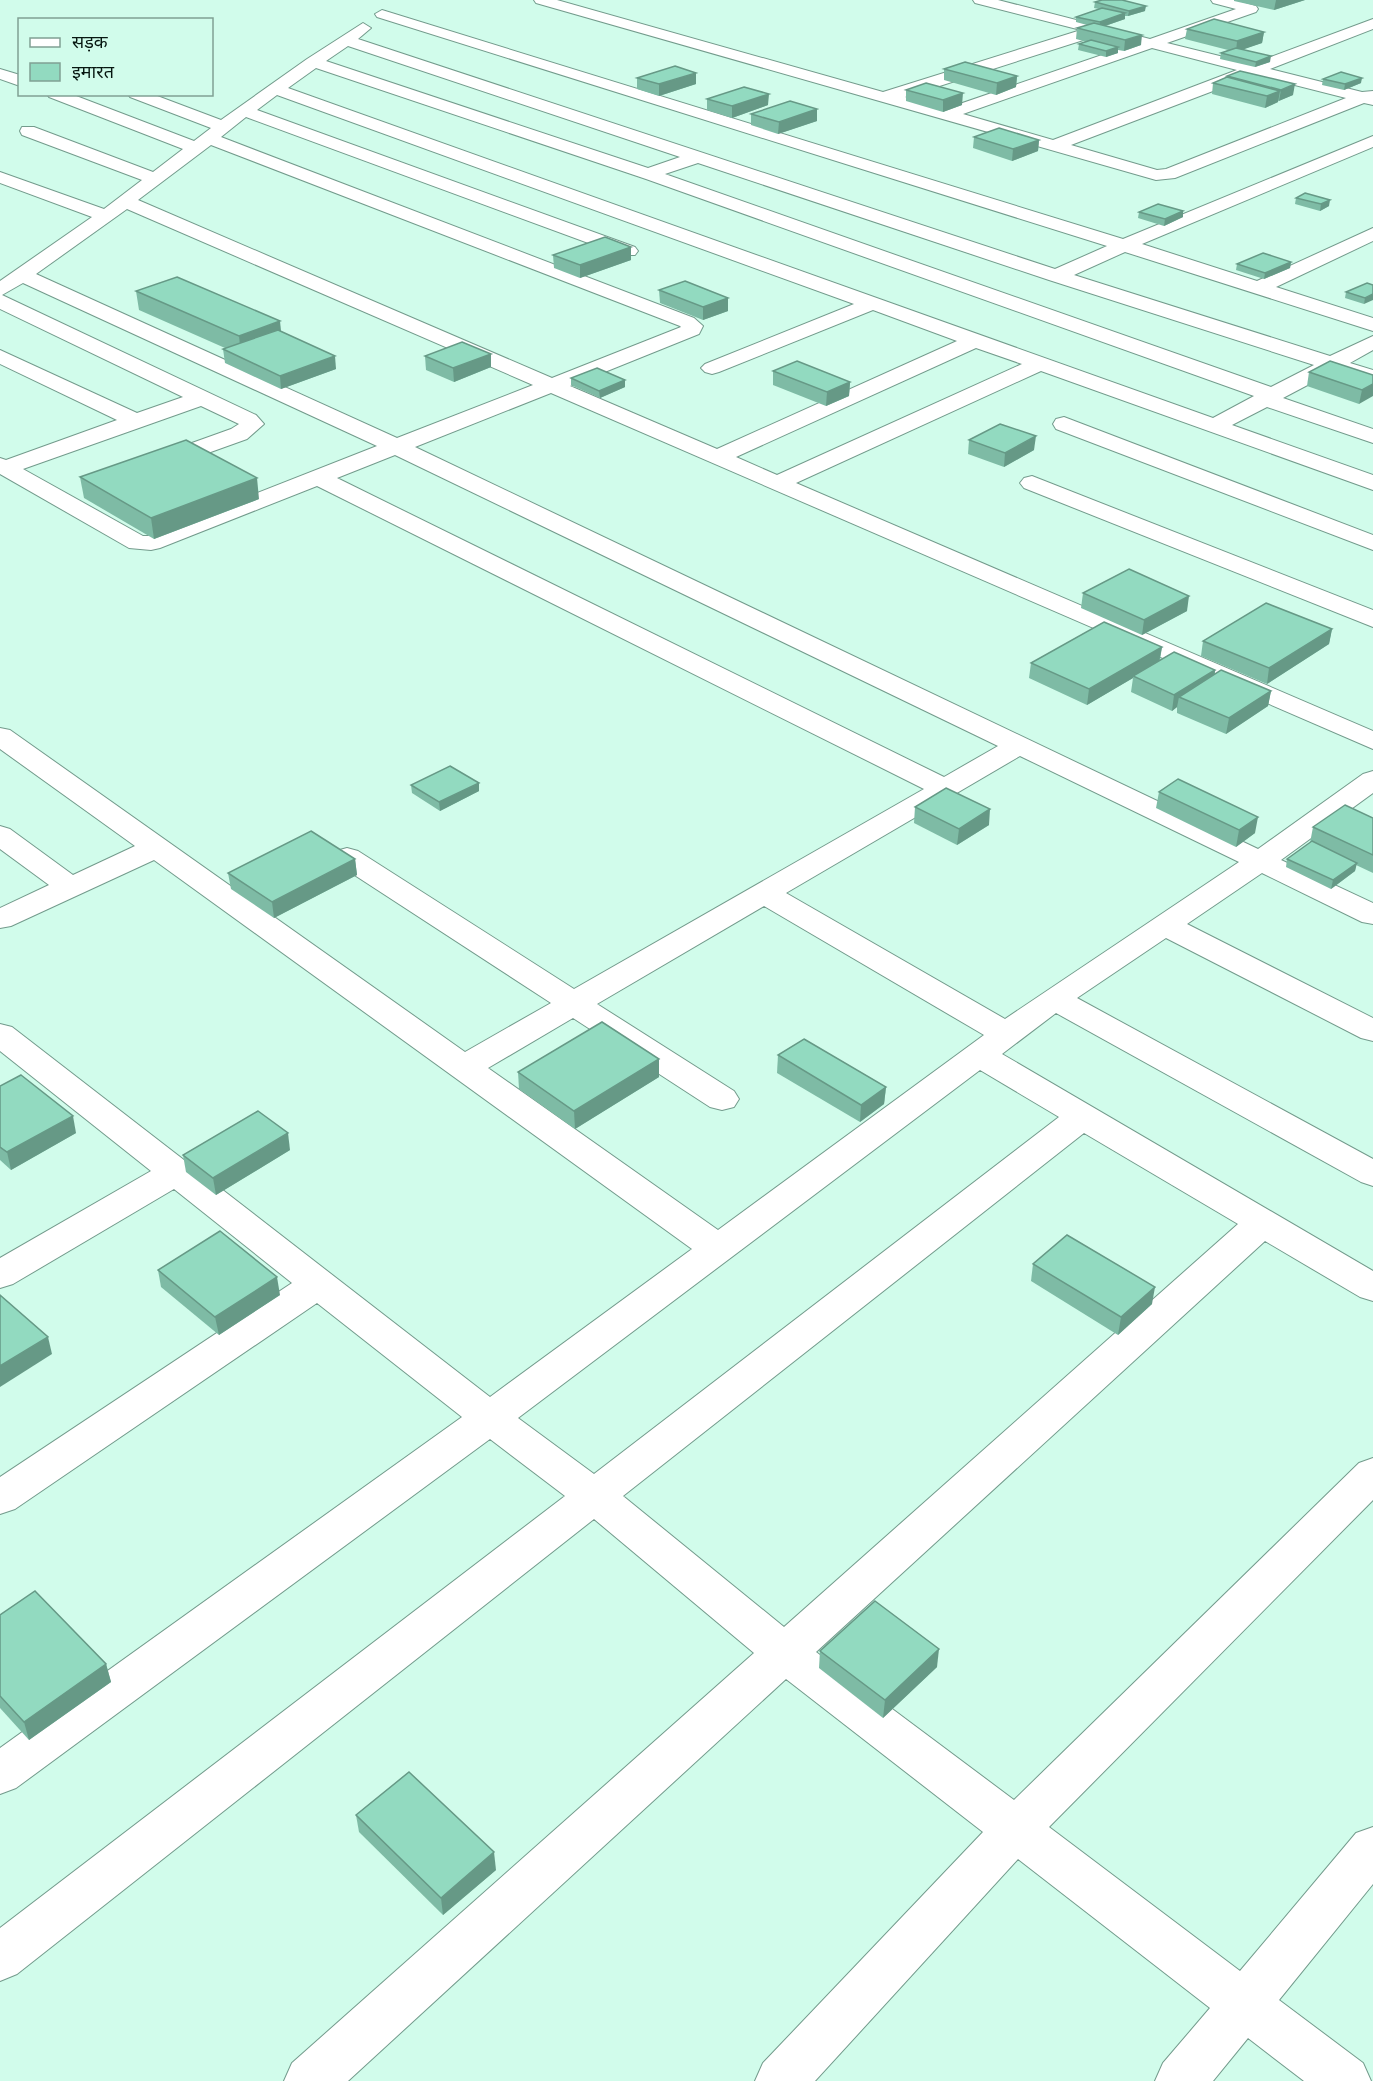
<svg xmlns="http://www.w3.org/2000/svg" width="1373" height="2081" font-family="Rubik,'Noto Sans Devanagari',sans-serif">
<style>
.lines{fill:none;stroke-linecap:round;stroke-linejoin:round}
.minor-casing{stroke:#739b8c;stroke-width:2}
.minor{fill:#fff;fill-rule:evenodd}
.wall{fill:#7ebba5}
.shaded-wall{fill:#669986}
.building{fill:#92dac0;stroke:#669986;stroke-width:1.5}
</style>
<rect width="100%" height="100%" fill="#d1fceb"/>
<g class="lines">
<defs>
<g id="minor">
<path d="M534,0H557L883,92L1081,30L975,3L973,0H998L1150,39L1236,9L1213,3L1211,0H1235L1256,6L1258,9L1256,12L1167,43L1252,64L1373,19V29L1270,69L1362,92L1373,91V105L1364,103L1175,178L1156,180L536,3ZM1099,35L1134,44L945,109L905,97ZM1152,48L1237,70L1053,140L963,114ZM1255,75L1346,98L1166,169L1157,170L1071,145Z"/>
<path d="M382,10L1123,239L1373,136V147L1142,244L1257,281L1373,228V241L1276,287L1373,318V331L1125,252L1074,275L1330,356L1373,336V350L1350,363L1373,370V383L1334,371L1283,398L1373,429V443L1267,407L1232,425L1373,475V490L1041,371L796,483L1373,731V749L551,393L415,447L1258,849L1363,774L1373,771V793L1281,860L1373,903V924L1362,922L1262,873L1187,924L1373,1018V1041L1361,1038L1166,938L1077,998L1373,1159V1186L1361,1182L1056,1013L1002,1054L1373,1271V1301L1360,1297L1265,1241L816,1652L1014,1800L1359,1463L1373,1458V1500L1049,1827L1240,1971L1356,1833L1373,1827V1884L1279,2000L1363,2063L1371,2081H1304L1248,2038L1213,2081H1155L1163,2063L1210,2008L1018,1859L815,2081H755L763,2063L983,1832L786,1679L348,2081H284L292,2063L754,1653L594,1519L17,1974L0,1981V1928L565,1496L490,1439L16,1788L0,1794V1748L462,1417L317,1303L15,1509L0,1514V1477L292,1283L174,1189L13,1284L0,1288V1258L151,1171L0,1051V1024L12,1027L490,1397L692,1249L154,860L11,926L0,928V908L49,885L0,849V826L10,829L73,875L135,846L0,749V728L10,730L465,1052L551,1003L336,863L332,857L336,851L347,848L358,851L574,989L924,789L317,486L160,548L151,550L129,548L0,474V458L6,460L117,420L0,364V350L137,413L183,397L0,309V281L92,217L0,183V172L104,209L142,180L22,135L20,131L22,127H34L153,172L183,149L49,97L47,94H71L194,141L211,128L130,97L128,94H152L221,120L307,59L363,23L371,28L358,39L1055,269L1107,246L377,17L375,14ZM348,46L680,157L648,168L326,61ZM316,68L646,179L1254,396L1213,418L288,88ZM277,95L854,304L705,364L701,368L705,372L712,374L719,372L873,310L957,341L717,449L570,386L699,334L703,326L694,318L221,137L246,117L621,255H635L638,251L635,247L257,110ZM211,145L680,326L681,327L552,378L138,200ZM698,163L1049,280L1314,365L1271,387L665,174ZM127,209L533,385L397,438L36,274ZM23,283L377,446L148,536H143L23,469L201,406L239,424L231,429L150,458L147,463L150,468L158,470L166,468L247,439L264,424L256,415L2,295ZM976,348L1022,364L777,475L736,457ZM395,455L998,746L944,777L337,478ZM1020,756L1239,862L1005,1019L786,893ZM764,906L984,1035L718,1230L488,1068L573,1018L710,1107L722,1110L734,1107L739,1099L734,1091L597,1004ZM980,1070L1059,1117L594,1474L518,1418ZM1084,1133L1238,1224L784,1627L623,1496Z"/>
<polygon points="0,69 20,75 20,86 0,79"/>
<polygon points="1064,417 1373,535 1373,550 1056,429 1053,424 1056,419"/>
<polygon points="1032,476 1373,610 1373,627 1024,488 1020,483 1024,478"/>
</g>
</defs>
<!-- minor casing -->
<use href="#minor" class="minor-casing"/>
<!-- minor -->
<use href="#minor" class="minor"/>
</g>
<!-- wall -->
<g class="wall">
<polygon points="1234,0 1305,0 1274,10 1234,1"/>
<polygon points="1095,2 1145,11 1128,16 1125,16 1125,19 1105,26 1141,45 1124,51 1118,50 1118,53 1106,57 1078,50 1079,44 1087,42 1076,39 1077,28 1087,25 1076,22 1076,17 1099,9 1094,8"/>
<polygon points="1187,29 1264,32 1262,43 1243,49 1270,62 1255,67 1220,59 1221,53 1228,50 1185,39"/>
<polygon points="944,69 1017,76 1016,87 996,95 944,80"/>
<polygon points="1240,71 1293,95 1278,101 1278,102 1265,108 1212,94 1213,83"/>
<polygon points="637,78 696,84 659,96 637,89"/>
<polygon points="1323,79 1361,83 1344,90 1322,85"/>
<polygon points="906,90 962,105 943,112 906,101"/>
<polygon points="707,99 768,105 732,118 707,110"/>
<polygon points="751,114 817,121 778,134 751,125"/>
<polygon points="974,137 1039,140 1038,151 1012,161 973,148"/>
<polygon points="1296,198 1329,206 1320,211 1295,204"/>
<polygon points="1183,211 1183,217 1164,226 1138,218 1139,212"/>
<polygon points="631,247 631,260 580,278 554,268 553,255"/>
<polygon points="1291,262 1290,268 1264,279 1236,270 1237,264"/>
<polygon points="1373,285 1364,304 1345,298 1346,292"/>
<polygon points="659,290 728,298 728,311 703,320 660,303"/>
<polygon points="136,291 281,331 336,369 281,389 225,363 223,349 225,348 139,310"/>
<polygon points="491,354 491,367 454,382 426,370 425,356"/>
<polygon points="773,371 850,382 849,396 826,406 773,385"/>
<polygon points="1309,372 1373,375 1359,404 1307,386"/>
<polygon points="571,378 625,380 625,387 600,398 571,385"/>
<polygon points="969,440 1034,450 1004,467 968,454"/>
<polygon points="80,477 259,499 154,539 84,498"/>
<polygon points="1083,593 1187,611 1142,635 1081,608"/>
<polygon points="1332,629 1329,644 1267,684 1201,656 1203,641"/>
<polygon points="1162,647 1160,660 1215,670 1215,674 1271,691 1268,706 1226,734 1177,713 1177,707 1172,711 1131,692 1133,678 1087,705 1029,678 1031,663"/>
<polygon points="411,785 479,791 440,811 412,793"/>
<polygon points="1159,792 1255,833 1236,847 1156,808"/>
<polygon points="915,807 989,825 957,845 914,823"/>
<polygon points="1373,818 1373,873 1356,865 1355,871 1331,889 1286,867 1287,859 1310,843 1313,827"/>
<polygon points="355,859 357,875 274,918 231,889 228,873"/>
<polygon points="778,1055 886,1087 884,1104 860,1122 777,1073"/>
<polygon points="659,1059 659,1077 575,1129 519,1089 518,1072"/>
<polygon points="0,1086 76,1133 11,1170 0,1160"/>
<polygon points="290,1150 216,1195 186,1172 183,1155"/>
<polygon points="1033,1264 1152,1304 1118,1335 1031,1281"/>
<polygon points="158,1270 280,1295 219,1335 161,1287"/>
<polygon points="0,1615 106,1664 111,1682 29,1740 0,1708"/>
<polygon points="820,1651 937,1667 883,1718 819,1668"/>
<polygon points="356,1815 496,1870 443,1915 359,1832"/>
</g>
<!-- shaded-wall -->
<g class="shaded-wall">
<polygon points="1276,0 1305,0 1274,10"/>
<polygon points="1146,6 1145,11 1128,16 1129,11"/>
<polygon points="1125,13 1125,19 1099,28 1100,22"/>
<polygon points="1264,32 1262,43 1236,52 1237,41"/>
<polygon points="1142,35 1141,45 1124,51 1125,40"/>
<polygon points="1118,47 1118,53 1106,57 1106,51"/>
<polygon points="1271,56 1270,62 1255,67 1256,62"/>
<polygon points="696,73 696,84 659,96 659,84"/>
<polygon points="1017,76 1016,87 996,95 997,83"/>
<polygon points="1362,78 1361,83 1344,90 1345,84"/>
<polygon points="1295,84 1293,95 1279,101 1281,90"/>
<polygon points="1280,91 1278,102 1265,108 1267,96"/>
<polygon points="963,93 962,105 943,112 943,100"/>
<polygon points="769,94 768,105 732,118 732,106"/>
<polygon points="817,109 817,121 778,134 779,122"/>
<polygon points="1039,140 1038,151 1012,161 1013,149"/>
<polygon points="1330,200 1329,206 1320,211 1321,204"/>
<polygon points="1183,211 1183,217 1164,226 1165,219"/>
<polygon points="631,247 631,260 580,278 580,265"/>
<polygon points="1291,262 1290,268 1264,279 1265,273"/>
<polygon points="1373,294 1373,300 1364,304 1365,298"/>
<polygon points="728,298 728,311 703,320 703,307"/>
<polygon points="280,321 282,341 241,355 239,336"/>
<polygon points="491,354 491,367 454,382 453,368"/>
<polygon points="335,356 336,369 281,389 280,376"/>
<polygon points="625,380 625,387 600,398 599,391"/>
<polygon points="850,382 849,396 826,406 827,392"/>
<polygon points="1373,384 1373,396 1359,404 1362,390"/>
<polygon points="1036,436 1034,450 1004,467 1005,453"/>
<polygon points="257,478 259,499 154,539 151,518"/>
<polygon points="1189,596 1187,611 1142,635 1144,620"/>
<polygon points="1332,629 1329,644 1267,684 1269,668"/>
<polygon points="1162,647 1159,662 1133,676 1133,678 1087,705 1089,689"/>
<polygon points="1215,670 1213,685 1179,697 1177,707 1172,711 1174,695"/>
<polygon points="1271,691 1268,706 1226,734 1229,718"/>
<polygon points="479,783 479,791 440,811 439,802"/>
<polygon points="990,809 989,825 957,845 959,829"/>
<polygon points="1258,817 1255,833 1236,847 1239,830"/>
<polygon points="355,859 357,875 274,918 272,902"/>
<polygon points="1357,863 1355,871 1331,889 1333,880"/>
<polygon points="659,1059 659,1077 575,1129 574,1111"/>
<polygon points="886,1087 884,1104 860,1122 861,1105"/>
<polygon points="73,1116 76,1133 11,1170 7,1152"/>
<polygon points="288,1133 290,1150 216,1195 213,1178"/>
<polygon points="277,1277 280,1295 219,1335 215,1317"/>
<polygon points="1155,1287 1152,1304 1118,1335 1121,1317"/>
<polygon points="48,1337 52,1354 0,1387 0,1366"/>
<polygon points="939,1649 937,1667 883,1718 885,1700"/>
<polygon points="106,1664 111,1682 29,1740 24,1722"/>
<polygon points="494,1852 496,1870 443,1915 441,1898"/>
</g>
<!-- building -->
<g class="building">
<polygon points="1102,0 1122,0 1146,6 1129,11 1095,2"/>
<polygon points="1102,8 1125,13 1100,22 1076,17"/>
<polygon points="1214,19 1264,32 1237,41 1187,29"/>
<polygon points="1094,23 1142,35 1125,40 1077,28"/>
<polygon points="1091,40 1118,47 1106,51 1079,44"/>
<polygon points="1236,48 1271,56 1256,62 1221,53"/>
<polygon points="965,62 1017,76 997,83 944,69"/>
<polygon points="675,66 696,73 659,84 637,78"/>
<polygon points="1240,71 1295,84 1281,90 1227,76"/>
<polygon points="1341,72 1362,78 1345,84 1323,79"/>
<polygon points="1227,77 1280,91 1267,96 1213,83"/>
<polygon points="926,83 963,93 943,100 906,90"/>
<polygon points="744,87 769,94 732,106 707,99"/>
<polygon points="790,101 817,109 779,122 751,114"/>
<polygon points="999,128 1039,140 1013,149 974,137"/>
<polygon points="1305,193 1330,200 1321,204 1296,198"/>
<polygon points="1158,204 1183,211 1165,219 1139,212"/>
<polygon points="605,237 631,247 580,265 553,255"/>
<polygon points="1263,253 1291,262 1265,273 1237,264"/>
<polygon points="177,277 280,321 239,336 136,291"/>
<polygon points="685,281 728,298 703,307 659,290"/>
<polygon points="1367,283 1373,285 1373,294 1365,298 1346,292"/>
<polygon points="278,330 335,356 280,376 223,349"/>
<polygon points="462,342 491,354 453,368 425,356"/>
<polygon points="797,361 850,382 827,392 773,371"/>
<polygon points="1330,361 1373,375 1373,384 1362,390 1309,372"/>
<polygon points="597,368 625,380 599,391 571,378"/>
<polygon points="1000,424 1036,436 1005,453 969,440"/>
<polygon points="186,440 257,478 151,518 80,477"/>
<polygon points="1129,569 1189,596 1144,620 1083,593"/>
<polygon points="1266,603 1332,629 1269,668 1203,641"/>
<polygon points="1104,622 1162,647 1089,689 1031,663"/>
<polygon points="1174,652 1215,670 1174,695 1133,676"/>
<polygon points="1221,670 1271,691 1229,718 1179,697"/>
<polygon points="450,766 479,783 439,802 411,785"/>
<polygon points="1178,779 1258,817 1239,830 1159,792"/>
<polygon points="946,788 990,809 959,829 915,807"/>
<polygon points="1345,805 1373,818 1373,855 1313,827"/>
<polygon points="311,831 355,859 272,902 228,873"/>
<polygon points="1312,841 1357,863 1333,880 1287,859"/>
<polygon points="602,1022 659,1059 574,1111 518,1072"/>
<polygon points="804,1039 886,1087 861,1105 778,1055"/>
<polygon points="21,1075 73,1116 7,1152 0,1147 0,1086"/>
<polygon points="258,1111 288,1133 213,1178 183,1155"/>
<polygon points="220,1231 277,1277 215,1317 158,1270"/>
<polygon points="1067,1235 1155,1287 1121,1317 1033,1264"/>
<polygon points="0,1295 48,1337 0,1366"/>
<polygon points="35,1591 106,1664 24,1722 0,1696 0,1615"/>
<polygon points="875,1601 939,1649 885,1700 820,1651"/>
<polygon points="409,1772 494,1852 441,1898 356,1815"/>
</g>
<!-- legend -->
<rect x="18" y="18" width="195" height="78" fill="#d1fceb" stroke="#80a094" stroke-width="1.5"/>
<rect x="30" y="38" width="30" height="9" fill="#ffffff" stroke="#80a094" stroke-width="1.5"/>
<text x="72" y="48" font-size="18" fill="#071711">सड़क</text>
<rect x="30" y="63" width="30" height="18" fill="#92dac0" stroke="#80a094" stroke-width="1.5"/>
<text x="72" y="78" font-size="18" fill="#071711">इमारत</text>
</svg>
